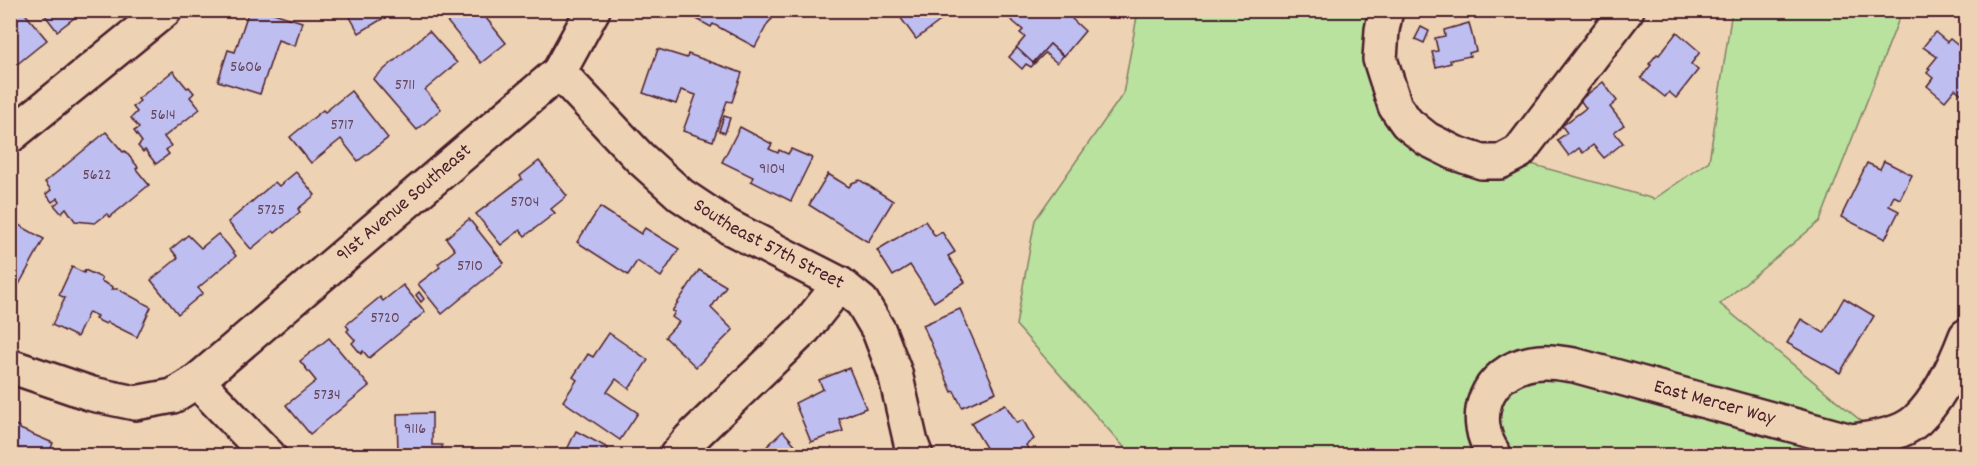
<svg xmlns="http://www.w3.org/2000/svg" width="1977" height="466" font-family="Dekko,sans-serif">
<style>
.green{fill:#b9e29e;stroke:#828064;stroke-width:1.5}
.building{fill:#bfbef0;stroke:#4a1f2b;stroke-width:1.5}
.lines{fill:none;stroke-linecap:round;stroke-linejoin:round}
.minor-casing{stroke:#4a1f2b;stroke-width:38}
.minor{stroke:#edd2b4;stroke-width:33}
.labels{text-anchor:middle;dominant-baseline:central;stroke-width:5;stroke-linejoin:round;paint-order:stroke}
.number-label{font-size:16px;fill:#67475c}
.street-label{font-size:20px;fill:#4a1f2b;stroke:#edd2b4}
</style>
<rect width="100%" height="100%" fill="#edd2b4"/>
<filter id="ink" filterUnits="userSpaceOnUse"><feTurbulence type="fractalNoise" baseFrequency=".0167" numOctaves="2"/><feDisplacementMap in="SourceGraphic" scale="12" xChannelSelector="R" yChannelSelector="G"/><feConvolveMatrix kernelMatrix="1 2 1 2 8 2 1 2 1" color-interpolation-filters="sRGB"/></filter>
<g filter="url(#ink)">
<!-- green -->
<polygon class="green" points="1138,11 1374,11 1415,131 1654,199 1709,161 1732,11 1902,11 1820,221 1720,304 1902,455 1131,455 1016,325 1035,220 1123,94"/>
<!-- building -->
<g class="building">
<polygon points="22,10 47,40 10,70 10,19"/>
<polygon points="41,10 81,10 82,12 57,31"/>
<polygon points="249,10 264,10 302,22 295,46 278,40 260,94 218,81 228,50 235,52"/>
<polygon points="346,10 389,10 385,13 387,16 359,33"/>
<polygon points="443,10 485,10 482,13 506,43 481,63 441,14"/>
<polygon points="675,10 765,10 773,15 772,19 768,23 755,47 713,24 711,27 686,13 684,16"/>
<polygon points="895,10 955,10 916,39"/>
<polygon points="1007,10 1071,10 1075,15 1072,19 1085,31 1064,56 1050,44 1033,63 1016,48 1025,37 1020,33 1023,30 1004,14"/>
<polygon points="1469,23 1476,51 1469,53 1470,56 1450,60 1451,63 1436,67 1432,52 1438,51 1435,38 1445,36 1444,30"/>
<polygon points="1421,27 1429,31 1424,43 1415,39"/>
<polygon points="429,31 457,63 425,90 441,109 417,130 373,79"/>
<polygon points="1677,32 1700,52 1691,64 1698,70 1676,98 1669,92 1665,97 1641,78 1651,65 1649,64 1657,54 1659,55"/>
<polygon points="1935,32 1947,42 1950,39 1965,51 1962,54 1966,57 1966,97 1955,89 1945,101 1927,86 1933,78 1927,73 1930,69 1928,68 1937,57 1923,47"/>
<polygon points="1050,44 1063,56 1057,63 1045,53 1031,67 1026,64 1022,69 1009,57 1017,48 1033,63"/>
<polygon points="658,49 687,58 688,54 742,73 732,102 727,101 713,141 683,131 696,95 681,90 676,104 643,93"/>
<polygon points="173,71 187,88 189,87 194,93 190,97 200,109 164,137 171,146 166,150 169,154 156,164 145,150 143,152 138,146 142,142 134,131 139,128 131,118 137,112 133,107 140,101 138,99"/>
<polygon points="1603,82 1617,101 1610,107 1624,125 1614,132 1623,143 1604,158 1593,145 1583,153 1579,148 1569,156 1557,140 1567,133 1562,126 1586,108 1580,100"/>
<polygon points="351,91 388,138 358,161 341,139 311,163 290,137 323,110 325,112"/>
<polygon points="724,116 730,118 725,133 719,131"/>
<polygon points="740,127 772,144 769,149 778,153 779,150 788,154 791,149 812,158 791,201 751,181 753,177 722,162"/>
<polygon points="106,132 123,152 125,151 138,167 136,169 149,185 110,217 107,214 95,223 75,221 66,208 61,213 54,205 60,201 58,198 52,202 46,194 51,190 45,182"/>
<polygon points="539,161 567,196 551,209 555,213 525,236 520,230 501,245 476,214 522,179 520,176"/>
<polygon points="1884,161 1912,175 1900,199 1894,196 1889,206 1899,211 1885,239 1841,217 1867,163 1880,169"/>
<polygon points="296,172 315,195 298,209 300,212 275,233 273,231 251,249 228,222 275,182 279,186"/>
<polygon points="828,174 849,187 852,183 860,180 893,201 868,242 809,205"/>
<polygon points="600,207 641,234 645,228 679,249 661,277 637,261 628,275 577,242"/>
<polygon points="10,215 17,218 15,223 44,239 10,301"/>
<polygon points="469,219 504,263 442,314 418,284 440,267 438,264 455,250 446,238"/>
<polygon points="925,221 935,236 942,232 955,252 948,256 965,282 934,302 910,265 893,276 877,250"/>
<polygon points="218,234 228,245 236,256 198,288 203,293 178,314 151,280 178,258 171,249 188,235 201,248"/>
<polygon points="72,267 84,273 85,270 102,278 101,281 113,287 112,289 118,289 151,307 137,337 107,322 106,324 95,319 97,316 89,312 77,337 52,325 65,298 59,295"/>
<polygon points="699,270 726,286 711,308 733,330 696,367 665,337 679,322 672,317 675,312 672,311"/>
<polygon points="403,285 425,312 369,358 363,351 361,354 352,343 355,340 347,331 349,329 346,325 380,297 383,301"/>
<polygon points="419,292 424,299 421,302 416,295"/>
<polygon points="1844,298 1874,316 1840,373 1787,343 1801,319 1824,333"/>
<polygon points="960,309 996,392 962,407 954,391 952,392 923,325"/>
<polygon points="609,333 648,360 629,389 616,379 607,392 638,413 620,440 563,401 577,380 573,377 588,354 593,357"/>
<polygon points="329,338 369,386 310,434 286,405 316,381 300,361"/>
<polygon points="849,368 866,408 839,419 843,431 811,442 795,403 823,389 819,380"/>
<polygon points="1005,404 1017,423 1023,420 1034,439 1026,445 1032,456 991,456 971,423"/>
<polygon points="432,413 432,445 442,445 442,456 393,456 393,451 398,451 397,414"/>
<polygon points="10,423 20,427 20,429 53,443 48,456 10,456"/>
<polygon points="576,431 608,448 604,456 564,456"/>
<polygon points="783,431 805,456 757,456"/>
</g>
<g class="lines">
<defs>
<g id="minor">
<polyline points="1386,10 1382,30 1380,59 1395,106 1407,123 1427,139 1455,153 1482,162 1500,162 1519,152 1627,10"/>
<path id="s1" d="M559,72L639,157L681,195L729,227L840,284L862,302L879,331L895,373L911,443L916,456"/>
<polyline points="10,136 165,10"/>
<polyline points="10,366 92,394 135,403 173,396 197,381 269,456"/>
<path id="s2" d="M197,381L559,72L593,10"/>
<polyline points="676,456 690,439 805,328 840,284"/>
<path id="s3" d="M1495,456C1468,418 1486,371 1532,363C1546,360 1560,363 1574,365L1851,441C1872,439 1901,435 1917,420C1940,398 1955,365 1966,336"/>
</g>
</defs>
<!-- minor casing -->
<use href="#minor" class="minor-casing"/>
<!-- minor -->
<use href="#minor" class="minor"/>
</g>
</g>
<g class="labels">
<!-- number labels -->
<g class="number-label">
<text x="246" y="67">5606</text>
<text x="405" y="85">5711</text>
<text x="163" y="115">5614</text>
<text x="342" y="125">5717</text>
<text x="772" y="169">9104</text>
<text x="97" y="175">5622</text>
<text x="525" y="202">5704</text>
<text x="271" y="210">5725</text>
<text x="470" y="266">5710</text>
<text x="385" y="318">5720</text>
<text x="327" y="395">5734</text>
<text x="415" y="429">9116</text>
</g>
<!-- street labels -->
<g class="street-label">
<text stroke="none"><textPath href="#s2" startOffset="273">91st Avenue Southeast</textPath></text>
<text stroke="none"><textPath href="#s1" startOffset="274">Southeast 57th Street</textPath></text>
<text stroke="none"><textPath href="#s3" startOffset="309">East Mercer Way</textPath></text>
</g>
</g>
<!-- margin -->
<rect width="1977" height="466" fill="none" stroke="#edd2b4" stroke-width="36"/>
<rect x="18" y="18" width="1941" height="430" fill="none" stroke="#4a1f2b" stroke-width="2" filter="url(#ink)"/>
</svg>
